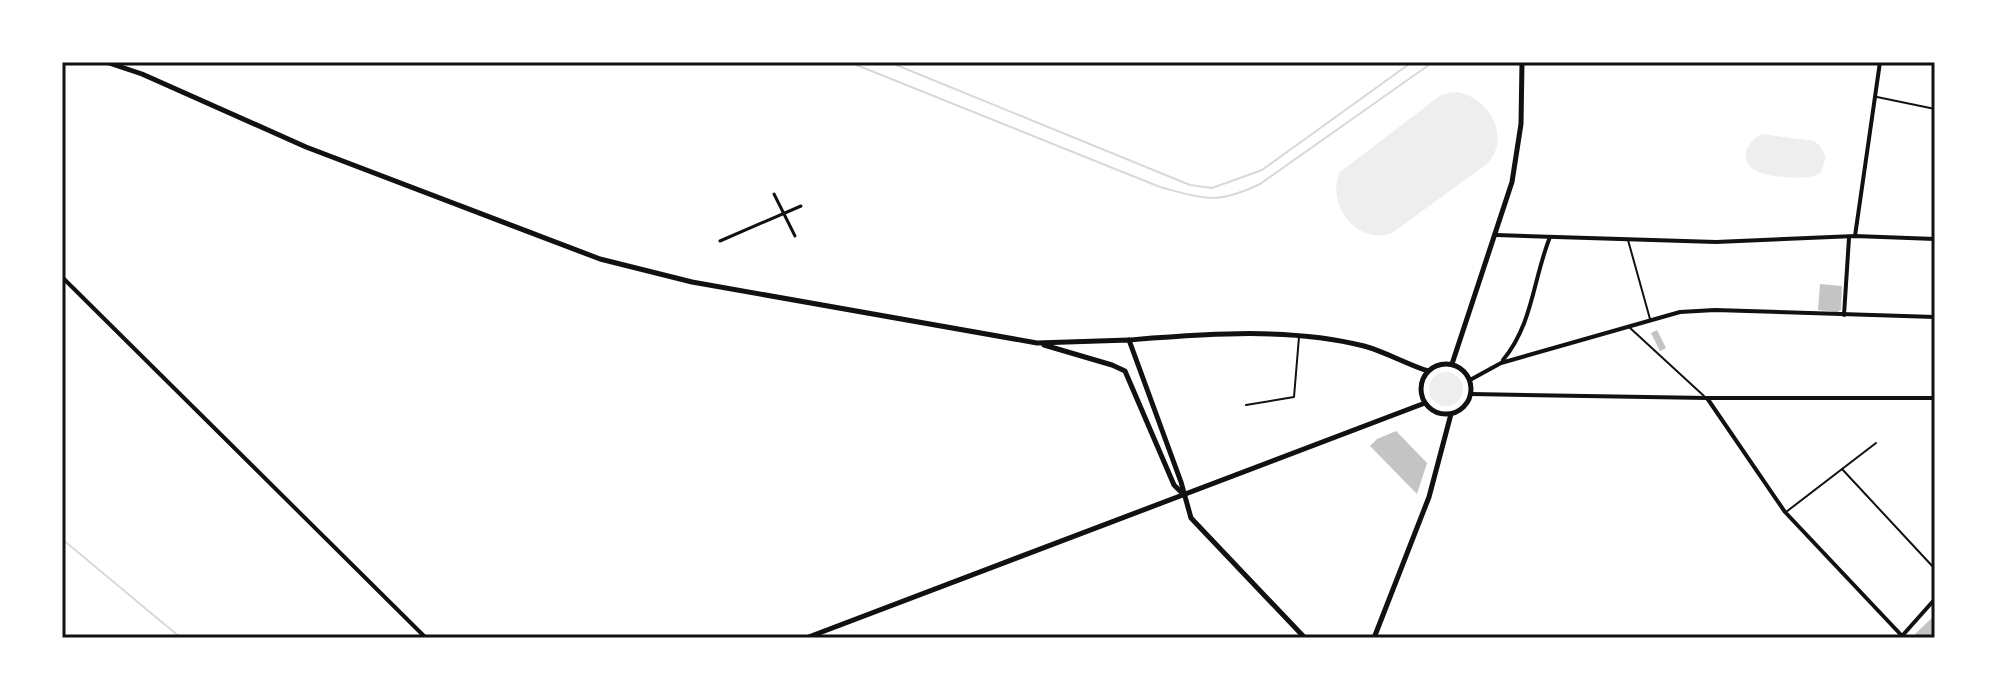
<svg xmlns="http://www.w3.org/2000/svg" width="1997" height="700" font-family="'PT Sans',sans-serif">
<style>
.green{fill:#eee}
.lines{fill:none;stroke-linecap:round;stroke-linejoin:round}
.stream{stroke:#d9d9d9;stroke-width:2}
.building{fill:#c4c4c4}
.service{stroke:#111;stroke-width:2}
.pedestrian{stroke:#111;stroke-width:3}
.minor{stroke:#111;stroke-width:4}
.tertiary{stroke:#111;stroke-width:5}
.secondary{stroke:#111;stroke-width:5}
.neatline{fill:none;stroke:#111;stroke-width:3}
</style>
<rect width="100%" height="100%" fill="#fff"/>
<!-- green -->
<g class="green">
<path d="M1452,92C1488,92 1515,141 1484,166L1392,233C1357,246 1325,204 1340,172L1441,95Z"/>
<path d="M1762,134L1814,141L1820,146L1826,157L1821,172C1811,182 1772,177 1759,172C1737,163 1745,142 1762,134Z"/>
<circle cx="1446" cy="389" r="17"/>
</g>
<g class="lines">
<!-- stream -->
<g class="stream">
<path d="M849,62L1160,187C1205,199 1216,205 1260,184L1433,62"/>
<polyline points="889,62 1190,185 1212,188 1262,170 1412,62"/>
<polyline points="62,539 181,638"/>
</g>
</g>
<!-- building -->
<g class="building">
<polygon points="1820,284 1842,286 1841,310 1837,312 1818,310"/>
<polygon points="1657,330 1666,348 1660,351 1651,333"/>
<polygon points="1396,431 1427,463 1417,494 1370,446 1377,439"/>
<polygon points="1935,615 1935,638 1919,638 1915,634"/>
</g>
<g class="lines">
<!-- service -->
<g class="service">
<polyline points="1877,97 1935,109"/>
<polyline points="1628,240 1650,319"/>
<polyline points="1629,327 1704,396"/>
<polyline points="1246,405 1294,397 1299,337"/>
<polyline points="1842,469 1935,569"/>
<polyline points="1786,512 1876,443"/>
</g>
<!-- pedestrian -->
<g class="pedestrian">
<polyline points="774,194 795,236"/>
<polyline points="720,241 801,206"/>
</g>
<!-- minor -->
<g class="minor">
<polyline points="1496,235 1716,242 1855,236 1935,239"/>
<polyline points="1855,236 1880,62"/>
<polyline points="62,277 426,638"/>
<polyline points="1844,315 1849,238"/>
<path d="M1503,360C1533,324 1533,279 1550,237"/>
<polyline points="1470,380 1501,363 1680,312 1715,310 1935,317"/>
<polyline points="1471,394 1707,398 1935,398"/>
<polyline points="1707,398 1785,512 1904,638"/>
<polyline points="1902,636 1935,599"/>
</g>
<!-- tertiary -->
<g class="tertiary">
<path d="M1129,340C1206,334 1289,327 1364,346C1386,352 1406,364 1428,371"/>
<circle cx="1446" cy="389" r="25"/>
<polyline points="1452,364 1512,182 1521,124 1522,62"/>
<polyline points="1374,638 1429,497 1451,414"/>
</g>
<!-- secondary -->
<g class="secondary">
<polyline points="106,62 142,74 306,147 600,259 692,282 1037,343 1129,340 1181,482 1191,518 1305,638"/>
<polyline points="1044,345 1112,365 1125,371 1174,485 1183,494"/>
<polyline points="806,638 1425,403"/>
</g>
</g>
<!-- border -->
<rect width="1997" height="700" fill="none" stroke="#ffffff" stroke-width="128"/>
<rect x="64" y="64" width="1869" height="572" class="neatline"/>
</svg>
